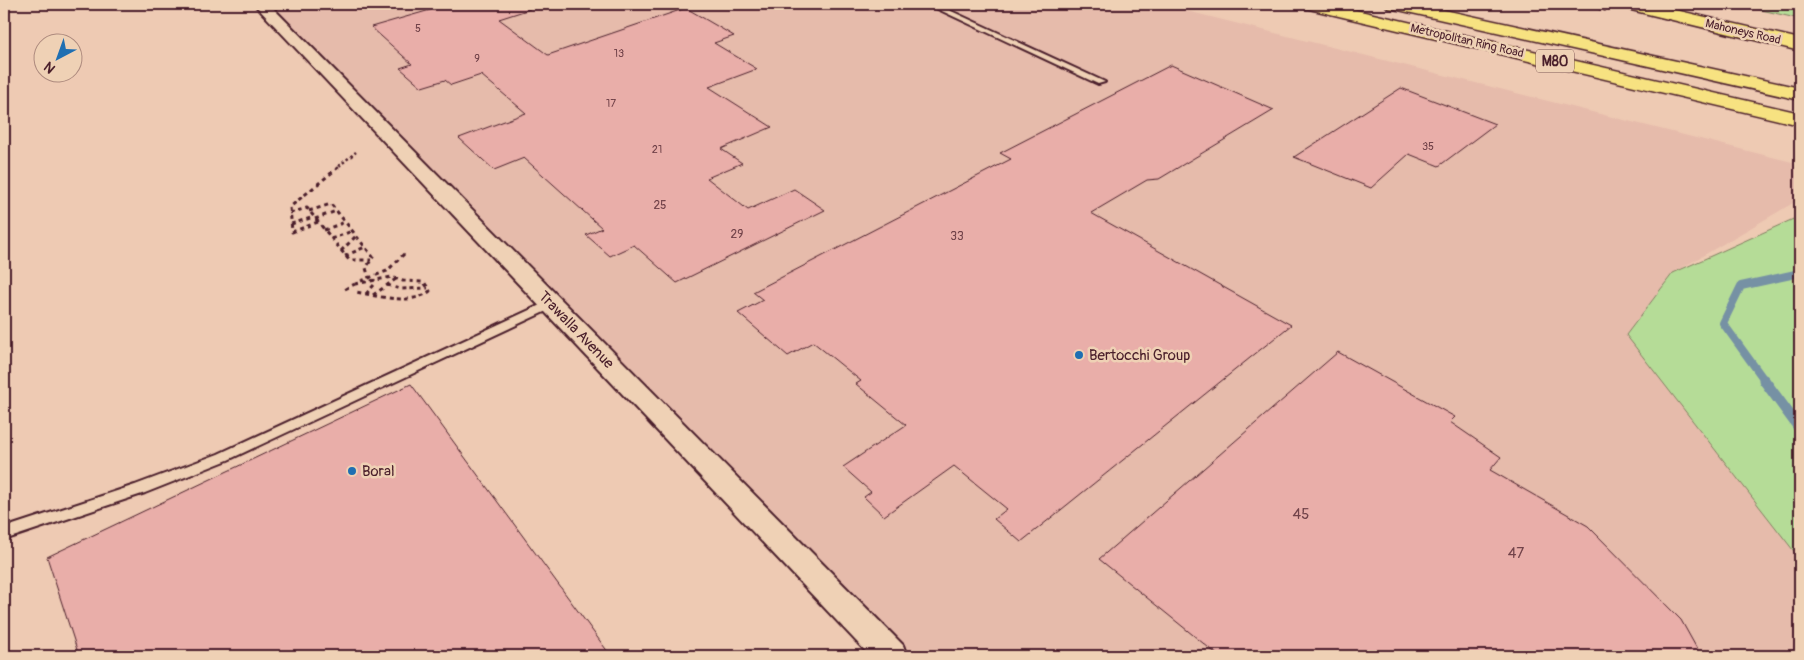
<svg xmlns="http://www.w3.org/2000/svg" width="1804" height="660" font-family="Pangolin,sans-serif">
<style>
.built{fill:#e6bbab}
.green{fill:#b5dc97;stroke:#807e61}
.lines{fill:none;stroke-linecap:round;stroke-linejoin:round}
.stream-far1{stroke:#7691a4;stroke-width:8}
.stream{stroke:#7691a4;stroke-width:11}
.building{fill:#e9aea9;stroke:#4a1f2b}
.service-casing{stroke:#4a1f2b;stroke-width:4}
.minor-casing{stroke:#4a1f2b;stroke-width:4}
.primary-casing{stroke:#4a1f2b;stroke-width:3}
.motorway-casing{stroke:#4a1f2b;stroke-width:3}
.path-far1{stroke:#4a1f2b;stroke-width:2.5;stroke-dasharray:2.5 2.5;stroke-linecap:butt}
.path{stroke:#4a1f2b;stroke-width:3;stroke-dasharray:4 4;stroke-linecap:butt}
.service{fill:#efd1b5;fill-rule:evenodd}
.minor{fill:#efd1b5;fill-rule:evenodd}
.primary{fill:#f7e281;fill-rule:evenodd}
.motorway{fill:#f7e281;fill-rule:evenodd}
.poi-dot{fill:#1f6fb2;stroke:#efd1b5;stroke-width:2}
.labels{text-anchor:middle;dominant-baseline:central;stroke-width:5;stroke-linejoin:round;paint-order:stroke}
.far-number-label{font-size:11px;fill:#72434a}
.far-street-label{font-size:12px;fill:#4a1f2b;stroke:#efd1b5}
.number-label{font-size:12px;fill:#72434a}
.shield{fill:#efd1b5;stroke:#7c5454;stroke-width:1}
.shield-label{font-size:14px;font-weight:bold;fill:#4a1f2b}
.street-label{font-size:15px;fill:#4a1f2b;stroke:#efd1b5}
.poi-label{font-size:15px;fill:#4a1f2b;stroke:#efd1b5;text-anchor:start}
.near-number-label{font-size:15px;fill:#72434a}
</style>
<rect width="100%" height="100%" fill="#eecab3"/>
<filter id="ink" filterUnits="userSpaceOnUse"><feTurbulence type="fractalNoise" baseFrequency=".02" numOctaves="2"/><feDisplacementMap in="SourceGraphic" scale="10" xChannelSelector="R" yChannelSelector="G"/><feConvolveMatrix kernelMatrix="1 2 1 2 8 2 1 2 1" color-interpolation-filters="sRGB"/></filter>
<g filter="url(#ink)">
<!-- built -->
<polygon class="built" points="254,4 1159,4 1800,164 1800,199 1673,273 1626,335 1800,559 1800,656 887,656"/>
<!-- green -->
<g class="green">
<polygon points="1736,4 1800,4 1800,19"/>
<polygon points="1800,216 1800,559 1626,335 1673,273"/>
</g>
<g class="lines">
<!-- stream-far1 -->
<polyline class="stream-far1" points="1765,381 1723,323 1741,286 1800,273"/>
<!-- stream -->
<polyline class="stream" points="1764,380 1800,429"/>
</g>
<!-- building -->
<g class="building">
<polygon points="451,4 530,4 530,9 499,19 548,55 686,8 734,36 714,43 757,69 709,87 772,127 721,149 742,163 707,178 748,210 794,189 825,210 677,283 634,245 610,256 586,235 602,228 524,158 494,170 459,138 526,113 481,75 451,85 445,80 422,87 400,68 412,64 371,27"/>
<polygon points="1171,65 1274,110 1159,179 1147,180 1091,213 1291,325 1021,542 994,519 1007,509 954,466 884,516 864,497 871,492 843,467 906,425 856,384 861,381 813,342 788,356 738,313 763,300 753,292 1011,159 1000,153"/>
<polygon points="1401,88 1495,124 1439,166 1409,154 1371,188 1294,157"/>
<polygon points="1338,352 1455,417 1450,422 1501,457 1490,470 1588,526 1681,620 1701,656 1219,656 1099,559"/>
<polygon points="411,384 611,656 79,656 47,557"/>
</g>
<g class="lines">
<defs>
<g id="service">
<polygon points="927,4 936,4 1105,82 1098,84"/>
<polygon points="551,300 556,304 555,307 228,460 145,493 4,540 4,528 135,485 218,454"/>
</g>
<polygon id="minor" points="254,4 269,4 903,645 907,656 870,656"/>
<polygon id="primary" points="1620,4 1650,4 1800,39 1800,51 1623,8"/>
<g id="motorway">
<polygon points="1300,4 1330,4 1800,113 1800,125 1309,9 1303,8"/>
<polygon points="1385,4 1417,4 1800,88 1800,100 1394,9 1388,8"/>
</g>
</defs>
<!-- service casing -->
<use href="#service" class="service-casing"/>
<!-- minor casing -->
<use href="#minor" class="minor-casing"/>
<!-- primary casing -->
<use href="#primary" class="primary-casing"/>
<!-- motorway casing -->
<use href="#motorway" class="motorway-casing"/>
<!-- path-far1 -->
<g class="path-far1">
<polyline points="1579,4 1608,11"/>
<polyline points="339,166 356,152"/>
</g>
<!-- path -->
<g class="path">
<polyline points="309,211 331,204 373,257 366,268 369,278"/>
<polyline points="290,213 307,208 349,260 371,260"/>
<polyline points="315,219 336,211"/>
<polyline points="318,222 292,232 290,207 341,165"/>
<polyline points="291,224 314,217"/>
<polyline points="324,230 345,222"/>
<polyline points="331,239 352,231"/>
<polyline points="341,251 356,236"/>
<polyline points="345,256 365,247"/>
<polyline points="361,281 387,271 406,252"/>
<path d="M355,284L392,277L403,281L424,282L430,291C411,306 378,296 356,292"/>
<polyline points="387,285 400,289 428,288"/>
<polyline points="345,289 355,284"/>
<polyline points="366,294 374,285 374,279"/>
<polyline points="373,295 396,279"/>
</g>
<!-- service -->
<use href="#service" class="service"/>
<!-- minor -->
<use href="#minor" class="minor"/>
<!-- primary -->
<use href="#primary" class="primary"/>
<!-- motorway -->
<use href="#motorway" class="motorway"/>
</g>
</g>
<!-- markers -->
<g class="poi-dot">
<circle cx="1079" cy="355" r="5"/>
<circle cx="352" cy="471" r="5"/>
</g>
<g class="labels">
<!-- far-number labels -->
<g class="far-number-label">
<text x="418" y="28">5</text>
<text x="619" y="53">13</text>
<text x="477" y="58">9</text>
<text x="611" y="103">17</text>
<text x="1428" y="146">35</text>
<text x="657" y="149">21</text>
</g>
<!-- far-street labels -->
<g class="far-street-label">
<text transform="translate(1743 32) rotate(13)">Mahoneys Road</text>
<text transform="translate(1467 41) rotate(13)">Metropolitan Ring Road</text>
</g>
<!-- number labels -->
<g class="number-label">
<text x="660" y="205">25</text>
<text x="737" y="234">29</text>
<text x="957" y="236">33</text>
</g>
<!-- shield labels -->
<rect class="shield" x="1536" y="49.5" width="38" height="23" rx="4"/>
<g class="shield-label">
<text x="1555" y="61">M80</text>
</g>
<!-- street labels -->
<g class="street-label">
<text transform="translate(576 330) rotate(46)">Trawalla Avenue</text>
</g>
<!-- poi labels -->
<g class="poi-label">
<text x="1089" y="355">Bertocchi Group</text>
<text x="362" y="471">Boral</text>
</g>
<!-- near-number labels -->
<g class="near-number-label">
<text x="1301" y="514">45</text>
<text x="1516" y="553">47</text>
</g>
</g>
<!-- margin -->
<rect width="1804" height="660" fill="none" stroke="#efd1b5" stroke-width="20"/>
<rect x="10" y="10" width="1784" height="640" fill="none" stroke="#4a1f2b" stroke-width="2" filter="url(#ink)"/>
<!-- north arrow -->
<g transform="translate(58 58) rotate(221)"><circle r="24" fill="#efd1b5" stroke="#ad8a7e"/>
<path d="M0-4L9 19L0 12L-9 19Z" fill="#1f6fb2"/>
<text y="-8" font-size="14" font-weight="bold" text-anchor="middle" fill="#4a1f2b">N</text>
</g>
</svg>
